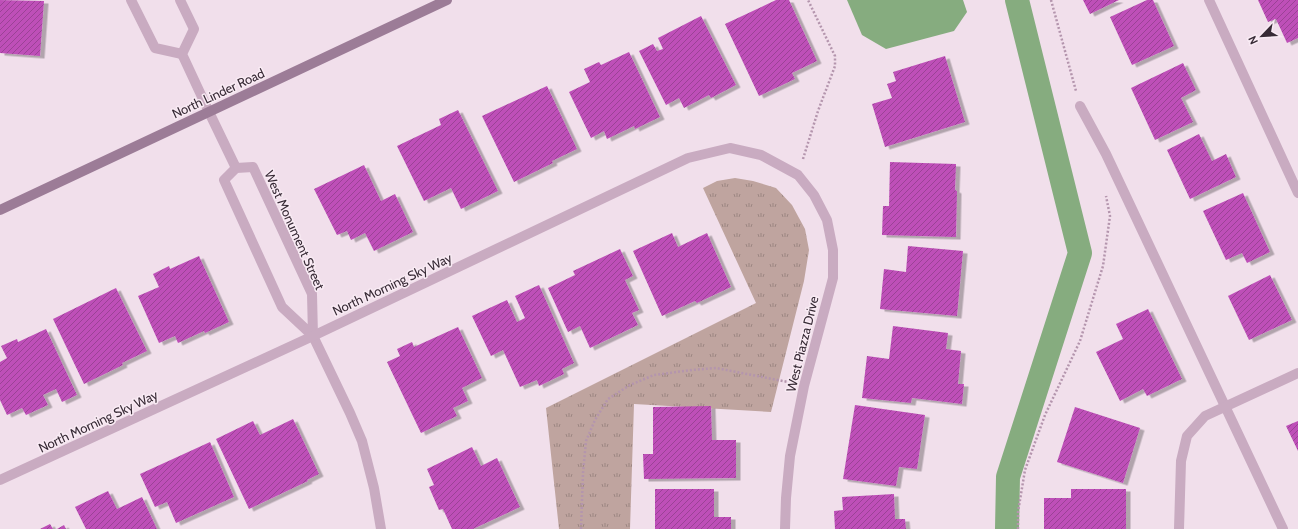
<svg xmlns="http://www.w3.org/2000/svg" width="1298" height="529" font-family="Cabin,sans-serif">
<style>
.park{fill:url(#park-tufts)}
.water{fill:#86ac7f}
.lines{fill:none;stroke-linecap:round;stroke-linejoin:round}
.canal{stroke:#86ac7f;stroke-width:24}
.building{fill:url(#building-hatch);filter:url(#shadow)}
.path{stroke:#b495ad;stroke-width:2.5;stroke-dasharray:2 2;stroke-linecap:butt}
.service{stroke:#c9abc1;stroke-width:10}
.minor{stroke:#c9abc1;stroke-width:10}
.tertiary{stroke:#c9abc1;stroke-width:10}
.secondary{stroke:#9c7c97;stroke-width:10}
.labels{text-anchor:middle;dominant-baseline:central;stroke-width:3;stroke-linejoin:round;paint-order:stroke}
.street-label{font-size:13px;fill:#372a35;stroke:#f9ebf4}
</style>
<defs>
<pattern id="park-tufts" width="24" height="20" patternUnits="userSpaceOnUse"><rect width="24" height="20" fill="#bfa49f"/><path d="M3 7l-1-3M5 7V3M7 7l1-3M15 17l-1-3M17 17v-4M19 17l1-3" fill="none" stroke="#9c8682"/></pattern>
<pattern id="building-hatch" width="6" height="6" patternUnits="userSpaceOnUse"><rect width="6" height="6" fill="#be50b8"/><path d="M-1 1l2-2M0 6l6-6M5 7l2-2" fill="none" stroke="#9b4396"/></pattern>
<filter id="shadow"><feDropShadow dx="4.5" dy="2.5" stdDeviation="0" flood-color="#0004"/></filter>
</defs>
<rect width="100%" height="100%" fill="#f1dfeb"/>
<!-- park -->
<polygon class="park" points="735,178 753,181 776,188 792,205 805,229 809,250 804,281 771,412 634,404 630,529 559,529 546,408 756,303 703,188 717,181"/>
<!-- water -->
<polygon class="water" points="847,0 963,0 967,12 954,31 886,49 862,35"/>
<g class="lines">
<!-- canal -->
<polyline class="canal" points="1007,529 1008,477 1080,253 1017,0"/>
</g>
<!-- building -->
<g class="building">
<polygon points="0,0 44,1 40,56 0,53"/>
<polygon points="776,0 789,0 817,61 792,73 795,79 759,96 725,24"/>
<polygon points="1083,0 1119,0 1090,14"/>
<polygon points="1147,0 1153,0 1174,46 1132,65 1110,17"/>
<polygon points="1258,0 1298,0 1298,38 1287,43 1276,19 1268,22"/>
<polygon points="701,16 736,85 711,98 709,95 684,108 679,98 666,105 639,51 653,44 657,51 663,49 658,38"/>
<polygon points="629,52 660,117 635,129 634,126 607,139 604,131 591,138 569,92 590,82 584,69 599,62 601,65"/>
<polygon points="945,56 965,122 885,147 872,104 892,98 887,84 896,81 893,72"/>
<polygon points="1183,63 1196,90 1181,98 1193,122 1155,140 1131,88"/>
<polygon points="547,86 577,149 552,161 553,163 514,182 482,116"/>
<polygon points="458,110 498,191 461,209 451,188 424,201 397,146 441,125 439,119"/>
<polygon points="1199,134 1212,161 1226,154 1236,177 1190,199 1167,150"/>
<polygon points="890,162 956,164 955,190 957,191 956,237 882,235 883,206 889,206"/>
<polygon points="364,165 381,201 395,194 413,232 374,251 365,233 351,240 347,231 337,235 314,189"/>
<polygon points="1243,193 1270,252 1247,263 1242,253 1226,260 1203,211"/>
<polygon points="672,233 678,247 707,233 731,287 697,303 695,301 662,316 633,251"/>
<polygon points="908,246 963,251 957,316 880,309 884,269 906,272"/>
<polygon points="620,249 633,276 625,280 639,310 632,313 638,325 590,348 580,326 568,332 548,288 575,275 573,271"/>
<polygon points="199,256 229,322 205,333 204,331 178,343 175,336 159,343 138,296 159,287 153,274 169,266 170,269"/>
<polygon points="1270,275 1292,320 1249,340 1228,296"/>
<polygon points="539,285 574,363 562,369 564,374 539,386 537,380 520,387 503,350 491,356 472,316 507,300 517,322 525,318 515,296"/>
<polygon points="116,288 147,351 122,363 123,365 84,384 53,319"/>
<polygon points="1148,309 1182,379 1147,396 1143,389 1120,401 1096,352 1123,339 1116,324"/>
<polygon points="893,326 948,333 946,349 961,351 958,384 964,384 962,404 912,398 911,403 862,398 867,356 889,359"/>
<polygon points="458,327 482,378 462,388 468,401 453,408 457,416 421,433 387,362 400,356 397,349 412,342 414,347"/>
<polygon points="46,329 77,395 62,402 56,389 43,395 48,405 26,415 22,408 7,415 0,400 0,362 7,358 1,346 17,339 18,342"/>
<polygon points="855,405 925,415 917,469 899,467 896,486 843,479"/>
<polygon points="711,406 712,440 736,440 736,478 644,479 643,454 653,454 653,407"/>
<polygon points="1075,407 1140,428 1123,483 1057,462"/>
<polygon points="293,419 319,474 307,480 308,481 249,509 216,439 253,421 260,435"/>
<polygon points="1298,421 1298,451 1286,426"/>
<polygon points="210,442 234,497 176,523 167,502 155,507 140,474"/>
<polygon points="472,447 481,466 497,458 520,507 473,529 452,529 443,509 439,510 429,487 434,485 427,469"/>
<polygon points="655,489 714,489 714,517 731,517 731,529 655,529"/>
<polygon points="1071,489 1126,489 1126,529 1044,529 1044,498 1071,498"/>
<polygon points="108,491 117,509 142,497 157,529 86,529 75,507"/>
<polygon points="894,494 895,519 905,519 906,529 835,529 834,511 843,510 842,497"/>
<polygon points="50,524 53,529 40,529"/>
<polygon points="64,525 66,529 57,529"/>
</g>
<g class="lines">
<!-- path -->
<g class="path">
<polyline points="1051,0 1076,91"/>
<polyline points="803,159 818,111 835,66 835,56 808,0"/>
<polyline points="581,529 583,473 586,441 595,420 608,399 630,385 654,375 692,370 716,368 788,382"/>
<polyline points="1018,529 1018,512 1025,470 1045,415 1080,341 1103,266 1110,216 1106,196"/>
</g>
<!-- service -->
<polyline class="service" points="1080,106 1106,154 1283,529"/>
<!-- minor -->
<g class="minor">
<polyline points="1209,0 1298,193"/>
<polyline points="209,112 236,168"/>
<polyline points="313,336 312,294 253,167 236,168 224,180 282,307 313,336 350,413 362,441 374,488 381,529"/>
<polyline points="0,480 313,336 688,158 730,148 761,155 798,175 814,195 827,220 833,250 833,278 804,386 790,456 786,498 785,529"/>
<polyline points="1179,529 1181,461 1187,436 1205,416 1298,373"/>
</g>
<!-- tertiary -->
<g class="tertiary">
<polyline points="131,0 155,48 182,54"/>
<polyline points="180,0 194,29 182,54 209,112"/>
</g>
<!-- secondary -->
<polyline class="secondary" points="0,210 447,0"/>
</g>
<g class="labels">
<!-- street labels -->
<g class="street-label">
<text transform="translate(218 93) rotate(-25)">North Linder Road</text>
<text transform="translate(295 230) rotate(66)">West Monument Street</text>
<text transform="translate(392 284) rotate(-25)">North Morning Sky Way</text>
<text transform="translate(802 344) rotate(-76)">West Piazza Drive</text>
<text transform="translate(98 421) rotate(-25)">North Morning Sky Way</text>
</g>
</g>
<!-- north arrow -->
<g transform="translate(1262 36) rotate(245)" stroke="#f9ebf4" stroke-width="3" paint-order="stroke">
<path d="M0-3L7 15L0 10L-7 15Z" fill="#372a35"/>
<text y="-6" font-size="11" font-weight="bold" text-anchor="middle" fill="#372a35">N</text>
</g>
</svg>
